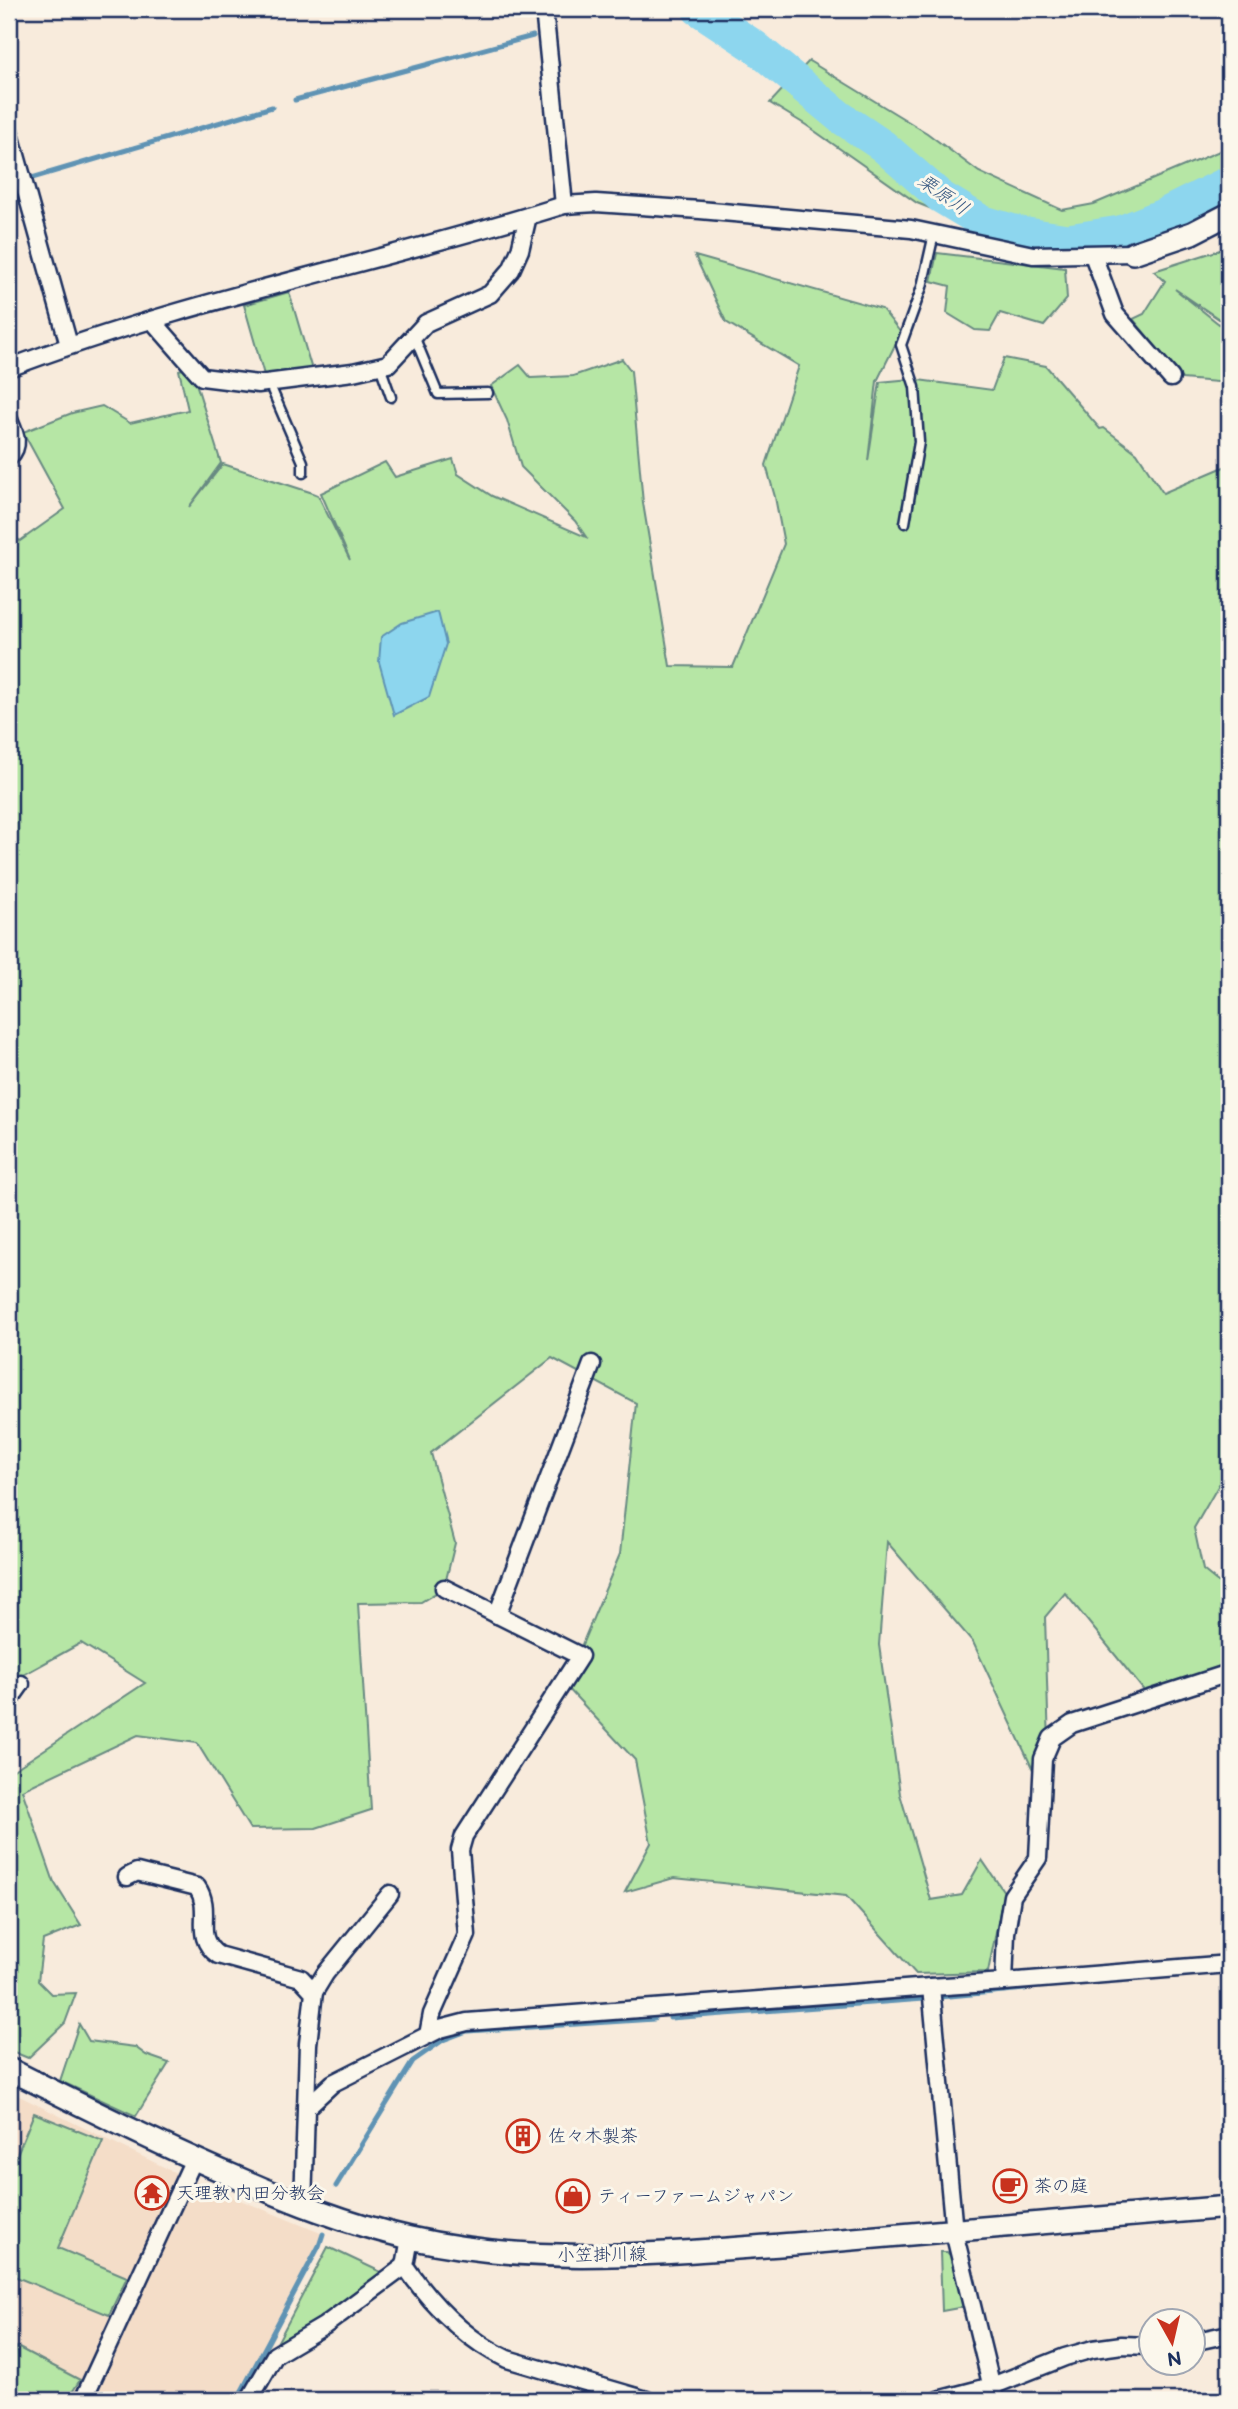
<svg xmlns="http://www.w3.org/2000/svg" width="1238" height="2409" font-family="'Balsamiq Sans','Klee One',sans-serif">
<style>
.built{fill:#f4ddc8}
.green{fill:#b6e6a5;stroke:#688a82;stroke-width:2}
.water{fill:#8dd6ee;stroke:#5f93b4;stroke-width:2}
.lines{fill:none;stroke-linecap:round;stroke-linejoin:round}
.stream{stroke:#5f93b4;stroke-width:5}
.river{stroke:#8dd6ee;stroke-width:33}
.lane-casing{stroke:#1b2f5e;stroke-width:13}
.street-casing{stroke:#1b2f5e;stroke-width:21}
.secondary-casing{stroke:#1b2f5e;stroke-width:26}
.lane{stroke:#fbf7ec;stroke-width:8}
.street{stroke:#fbf7ec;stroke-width:16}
.secondary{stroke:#fbf7ec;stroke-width:21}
.labels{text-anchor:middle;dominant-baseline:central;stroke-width:6;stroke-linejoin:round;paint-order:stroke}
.poi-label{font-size:18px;fill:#1b2f5e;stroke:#fbf7ec;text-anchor:start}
.street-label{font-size:18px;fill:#1b2f5e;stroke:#fbf7ec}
.water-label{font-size:19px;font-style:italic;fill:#385982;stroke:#fbf7ec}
</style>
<rect width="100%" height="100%" fill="#f8ebdc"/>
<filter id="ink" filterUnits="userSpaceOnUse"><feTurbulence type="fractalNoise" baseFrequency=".0143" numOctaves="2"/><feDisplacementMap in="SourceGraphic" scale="14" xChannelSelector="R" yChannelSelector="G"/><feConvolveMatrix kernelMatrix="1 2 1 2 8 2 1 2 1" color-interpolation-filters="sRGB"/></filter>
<g filter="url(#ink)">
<!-- built -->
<polygon class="built" points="9,2091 180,2175 323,2234 244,2400 83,2400 77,2397 74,2400 9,2400"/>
<!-- green -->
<g class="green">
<polygon points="809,61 927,133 979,172 1062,210 1094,204 1229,147 1229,198 1167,229 1104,247 1061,248 1022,245 917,203 806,125 770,103"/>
<polygon points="1229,247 1229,290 1222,321 1175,289 1229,332 1229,383 1182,379 1133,319 1144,314 1165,281 1154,271"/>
<polygon points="937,253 1065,268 1067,299 1044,326 1000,313 990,331 975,330 947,313 950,286 931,281"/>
<polygon points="695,256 882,309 901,333 877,381 868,461 880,382 911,379 992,390 1004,358 1046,366 1100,429 1104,428 1137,453 1163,493 1224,467 1229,471 1229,1467 1194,1528 1203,1570 1229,1591 1229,1672 1146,1693 1065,1593 1045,1617 1049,1745 1042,1789 973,1642 887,1542 879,1645 900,1794 931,1900 962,1895 982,1860 1004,1892 988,1972 916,1974 846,1896 674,1878 625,1892 651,1843 635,1760 565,1685 620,1554 636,1403 552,1358 431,1453 455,1543 444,1588 421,1602 358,1603 371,1810 316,1828 250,1829 197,1743 138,1735 22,1790 54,1882 81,1925 43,1940 38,1981 51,1994 76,1993 65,2023 28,2058 9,2050 9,1938 12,1927 9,1922 9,1773 145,1683 81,1643 14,1680 9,1686 9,569 16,561 9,553 9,532 20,541 65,509 23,432 72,413 102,406 130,423 188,410 179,370 186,368 196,383 221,463 189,507 223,464 313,493 318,495 350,560 321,493 385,462 395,477 453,459 458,474 492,496 586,537 575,521 521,467 507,420 491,386 520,365 531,378 573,376 622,359 631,371 643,503 670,666 733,667 784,544 775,497 766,465 799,366 726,322"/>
<polygon points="289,292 312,370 264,375 244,305"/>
<polygon points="79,2024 89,2041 135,2047 146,2055 169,2063 136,2116 60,2081"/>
<polygon points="34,2113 103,2141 58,2248 127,2277 109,2315 9,2274 9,2174"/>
<polygon points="328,2247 381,2272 324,2316 276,2345"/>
<path d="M940,2252H947C960,2264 961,2290 964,2307L942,2311Z"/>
<polygon points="17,2347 80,2380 67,2400 9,2400 9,2367"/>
</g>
<!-- water -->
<polygon class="water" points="438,612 446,644 429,697 394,715 379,662 381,637 402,623"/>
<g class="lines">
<!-- stream -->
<g class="stream">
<polyline points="295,100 533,36"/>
<polyline points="32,178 272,107"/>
<polyline points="9,184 12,183"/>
<polyline points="939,1997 1025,1989"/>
<polyline points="670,2018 924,1999"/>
<polyline points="336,2186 413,2061 443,2040 467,2031 654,2019"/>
<polyline points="237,2400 319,2246 323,2234"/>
</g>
<!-- river -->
<polyline class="river" points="698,9 754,46 840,117 883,146 941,197 981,221 1021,233 1068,240 1120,232 1165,214 1229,182"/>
<defs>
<g id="lane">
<polyline points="414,336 438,394 488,393"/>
<polyline points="380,366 391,397"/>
<polyline points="269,383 303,462 303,473"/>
<polyline points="905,523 919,442 915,387 901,345 922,287 934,234"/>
</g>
<g id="street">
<polyline points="544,9 564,205"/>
<polyline points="9,130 69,345"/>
<polyline points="1093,255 1115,314 1171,378"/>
<polyline points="152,320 202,377 258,384 353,372 388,364 426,323 490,294 511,270 520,250 528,216"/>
<path d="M9,368C189,299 380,263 564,205L596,203L700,210L911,229L1033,255L1133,253"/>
<path d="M9,420C15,434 21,445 9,457"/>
<polyline points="497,1615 592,1364"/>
<polyline points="9,1701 21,1684"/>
<path d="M127,1877L137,1872L197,1887C214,1912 191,1936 218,1955L301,1978L314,1992L308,2044L303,2206"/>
<polyline points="1004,1982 1229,1964"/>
<polyline points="314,1992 325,1974 390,1894"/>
<polyline points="428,2035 432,2014 467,1935 460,1850 464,1836 580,1656 444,1588"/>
<polyline points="306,2108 333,2083 440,2029 467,2022 931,1987"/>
<path d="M410,2238L405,2266C431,2304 465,2339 507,2359L647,2400"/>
<polyline points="1192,2342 1229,2334"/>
<polyline points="83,2400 194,2159"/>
<polyline points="249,2400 275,2355 324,2326 405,2266"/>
<polyline points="938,2400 992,2386 1065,2357 1093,2349 1122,2345 1150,2346"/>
<polyline points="995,2400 954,2232 931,1987 1004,1982 1006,1933 1012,1896 1038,1858 1043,1759 1052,1738 1072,1724 1229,1673"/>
</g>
<g id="secondary">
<polyline points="1133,253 1192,233 1229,214"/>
<path d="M9,2069C82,2106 156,2143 231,2175C290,2201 348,2224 410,2238C539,2267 664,2253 794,2244C939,2233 1084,2220 1229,2207"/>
</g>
</defs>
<!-- lane casing -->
<use href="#lane" class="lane-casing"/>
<!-- street casing -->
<use href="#street" class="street-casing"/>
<!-- secondary casing -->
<use href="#secondary" class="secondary-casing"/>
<!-- lane -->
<use href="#lane" class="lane"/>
<!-- street -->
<use href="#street" class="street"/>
<!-- secondary -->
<use href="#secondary" class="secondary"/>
</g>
</g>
<!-- icons -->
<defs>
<symbol id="building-ring" viewBox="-11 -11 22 22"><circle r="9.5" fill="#fbf7ec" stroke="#c8321e" stroke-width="1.5"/><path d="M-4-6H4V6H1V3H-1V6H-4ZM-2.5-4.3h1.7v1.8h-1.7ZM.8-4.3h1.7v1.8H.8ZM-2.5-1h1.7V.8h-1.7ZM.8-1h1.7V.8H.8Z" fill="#c8321e"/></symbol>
<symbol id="cafe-ring" viewBox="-11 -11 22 22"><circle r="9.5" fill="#fbf7ec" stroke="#c8321e" stroke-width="1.5"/><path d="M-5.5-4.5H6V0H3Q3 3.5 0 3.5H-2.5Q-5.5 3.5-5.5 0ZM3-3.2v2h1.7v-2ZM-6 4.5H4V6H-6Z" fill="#c8321e"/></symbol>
<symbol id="temple-ring" viewBox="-11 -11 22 22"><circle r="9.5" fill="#fbf7ec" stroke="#c8321e" stroke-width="1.5"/><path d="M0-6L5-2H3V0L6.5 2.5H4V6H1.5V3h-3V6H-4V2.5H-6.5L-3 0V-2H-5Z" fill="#c8321e"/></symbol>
<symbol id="shop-ring" viewBox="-11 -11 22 22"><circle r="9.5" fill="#fbf7ec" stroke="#c8321e" stroke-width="1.5"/><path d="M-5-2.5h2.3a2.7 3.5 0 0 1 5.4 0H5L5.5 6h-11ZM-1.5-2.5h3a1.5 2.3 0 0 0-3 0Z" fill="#c8321e"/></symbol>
</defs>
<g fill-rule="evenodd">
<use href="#building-ring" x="504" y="2117" width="38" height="38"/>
<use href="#cafe-ring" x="991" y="2167" width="38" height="38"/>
<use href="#temple-ring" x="133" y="2174" width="38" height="38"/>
<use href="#shop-ring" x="554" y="2177" width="38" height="38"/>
</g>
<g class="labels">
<!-- poi labels -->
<g class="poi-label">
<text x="548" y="2136">佐々木製茶</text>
<text x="1034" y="2186">茶の庭</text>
<text x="176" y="2193">天理教 内田分教会</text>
<text x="598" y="2196">ティーファームジャパン</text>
</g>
<!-- street labels -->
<g class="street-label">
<text transform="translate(602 2255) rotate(-1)">小笠掛川線</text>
</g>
<!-- water labels -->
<g class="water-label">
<text transform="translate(943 195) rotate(35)">栗原川</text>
</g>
</g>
<!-- margin -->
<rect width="1238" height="2409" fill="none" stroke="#fbf7ec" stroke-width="35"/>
<rect x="18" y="18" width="1203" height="2374" fill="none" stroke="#1b2f5e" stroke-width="2.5" filter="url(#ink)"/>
<!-- north arrow -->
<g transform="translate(1172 2342) rotate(172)"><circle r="33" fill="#fbf7ec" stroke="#a1a7b3" stroke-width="2"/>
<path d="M0-5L12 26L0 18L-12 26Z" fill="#c8321e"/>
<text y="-10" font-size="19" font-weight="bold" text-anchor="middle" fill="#1b2f5e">N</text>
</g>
</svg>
